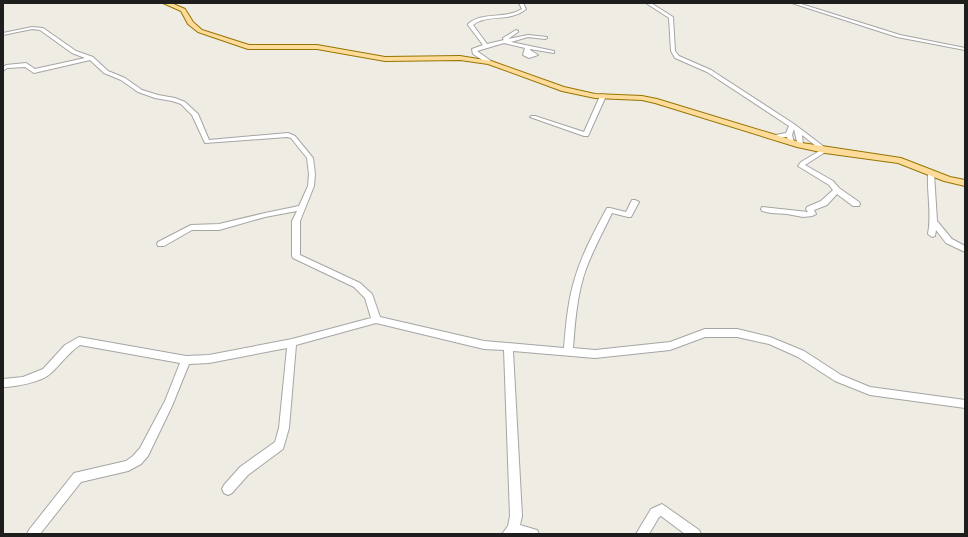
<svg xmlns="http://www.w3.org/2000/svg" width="968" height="537" font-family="'Golos Text',sans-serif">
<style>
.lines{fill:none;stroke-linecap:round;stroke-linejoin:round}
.minor-casing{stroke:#a5a5a5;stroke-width:2}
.major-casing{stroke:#987400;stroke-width:2}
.minor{fill:#fff;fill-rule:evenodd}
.major{fill:#fddc9b;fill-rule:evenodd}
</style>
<rect width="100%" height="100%" fill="#efece4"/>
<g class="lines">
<defs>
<g id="minor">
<path d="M519,3H523L526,9C510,23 487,13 473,25L487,44L504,40L503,39V38L516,30L518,31V32L508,39L528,35L547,37V38L545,39L528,37L511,42L554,51V53L530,49V50L538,55L529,58L523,55L525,48L504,43L477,51L491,61V63H487L473,54L472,49L483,45L468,25V24C483,11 504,20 522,9Z"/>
<polygon points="646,3 651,3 673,17 675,51 679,56 711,70 794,124 827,149 827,151 805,165 833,181 839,188 859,202 860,204 859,206 853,206 837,194 827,205 814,210 816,214 812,216 803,217 787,214 771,213 762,211 761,209 762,207 808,212 806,209 807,207 821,201 833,190 829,185 798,166 801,162 821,150 802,135 803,145 802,146 798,146 794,129 792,135 794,142 793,143 789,143 787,137 770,138 770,136 786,133 789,126 707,72 675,58 671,51 669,18"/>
<polygon points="792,3 798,3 900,35 965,48 965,50 897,37"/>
<path d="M32,27L43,28L76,51L93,57L108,71L125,78L142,90L158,95L175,98L185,102L198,114L209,140L288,133L295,136L313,158L315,174L314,186L300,221V255L360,283L372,294L380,317L484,341L564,348C566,324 568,300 575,278C582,254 595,230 607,208H610L626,212L632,200H635L639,202L631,217H628L612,213C603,232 593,250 586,269C577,294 575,322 573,348L595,350L670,342L705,329H737L770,337L804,351L841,375L870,387L965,400V408L870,395L835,381L798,357L769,344L737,337H705L670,350L595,358L513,351L522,516L520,525L537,530L539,534H502L508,526L510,516L504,350L484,349L376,323L296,345L289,428L283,449L248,475L232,493L228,495L224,493L222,489L224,485L240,467L275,442L279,428L287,348L209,363L189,364L172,406L148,456L141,464L128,471L81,482L40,534H27L29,530L74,473L126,461L133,456L140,448L165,401L180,363L80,345C68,353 61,364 51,373C42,382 15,387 3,387V379L23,377L43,369L65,345L79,337L186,356L209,355L292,339L371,318L365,298L354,287L293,258L292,256V221L297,211L265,217L219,230H192L164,246H158L157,244L158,242L191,225L219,224L265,213L299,206L308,186L309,174L307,158L291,138L287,137L205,143L192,115L181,104L172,101L155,98L138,92L121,80L104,73L90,60L34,73L25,67L7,68L3,71V67L6,65L26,63L35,69L85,58L72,53L40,30L32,29L3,35V33Z"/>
<polygon points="603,94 606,96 588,136 584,136 530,117 531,116 535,116 584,132 600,96"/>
<path d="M931,171L934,173L937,221L952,239L965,246V252L946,243L936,230L935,236L932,237L928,234C932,214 927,194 928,173Z"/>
<polygon points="662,504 699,530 701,534 685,534 661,516 659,517 649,534 636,534 651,509"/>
</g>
<polygon id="major" points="163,3 171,3 185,9 193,22 202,30 249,45 317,45 385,57 460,56 491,61 564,87 595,94 642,96 657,99 802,143 901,158 950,177 965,180 965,186 944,181 898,163 825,153 797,147 655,103 642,100 595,98 562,91 488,64 460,60 385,61 317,49 248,49 198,32 188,24 181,11"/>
</defs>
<!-- minor casing -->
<use href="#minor" class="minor-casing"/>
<!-- major casing -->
<use href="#major" class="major-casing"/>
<!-- minor -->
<use href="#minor" class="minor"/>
<!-- major -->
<use href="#major" class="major"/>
</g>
<!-- border -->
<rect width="968" height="537" fill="none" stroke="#1e1e1e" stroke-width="8"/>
</svg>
